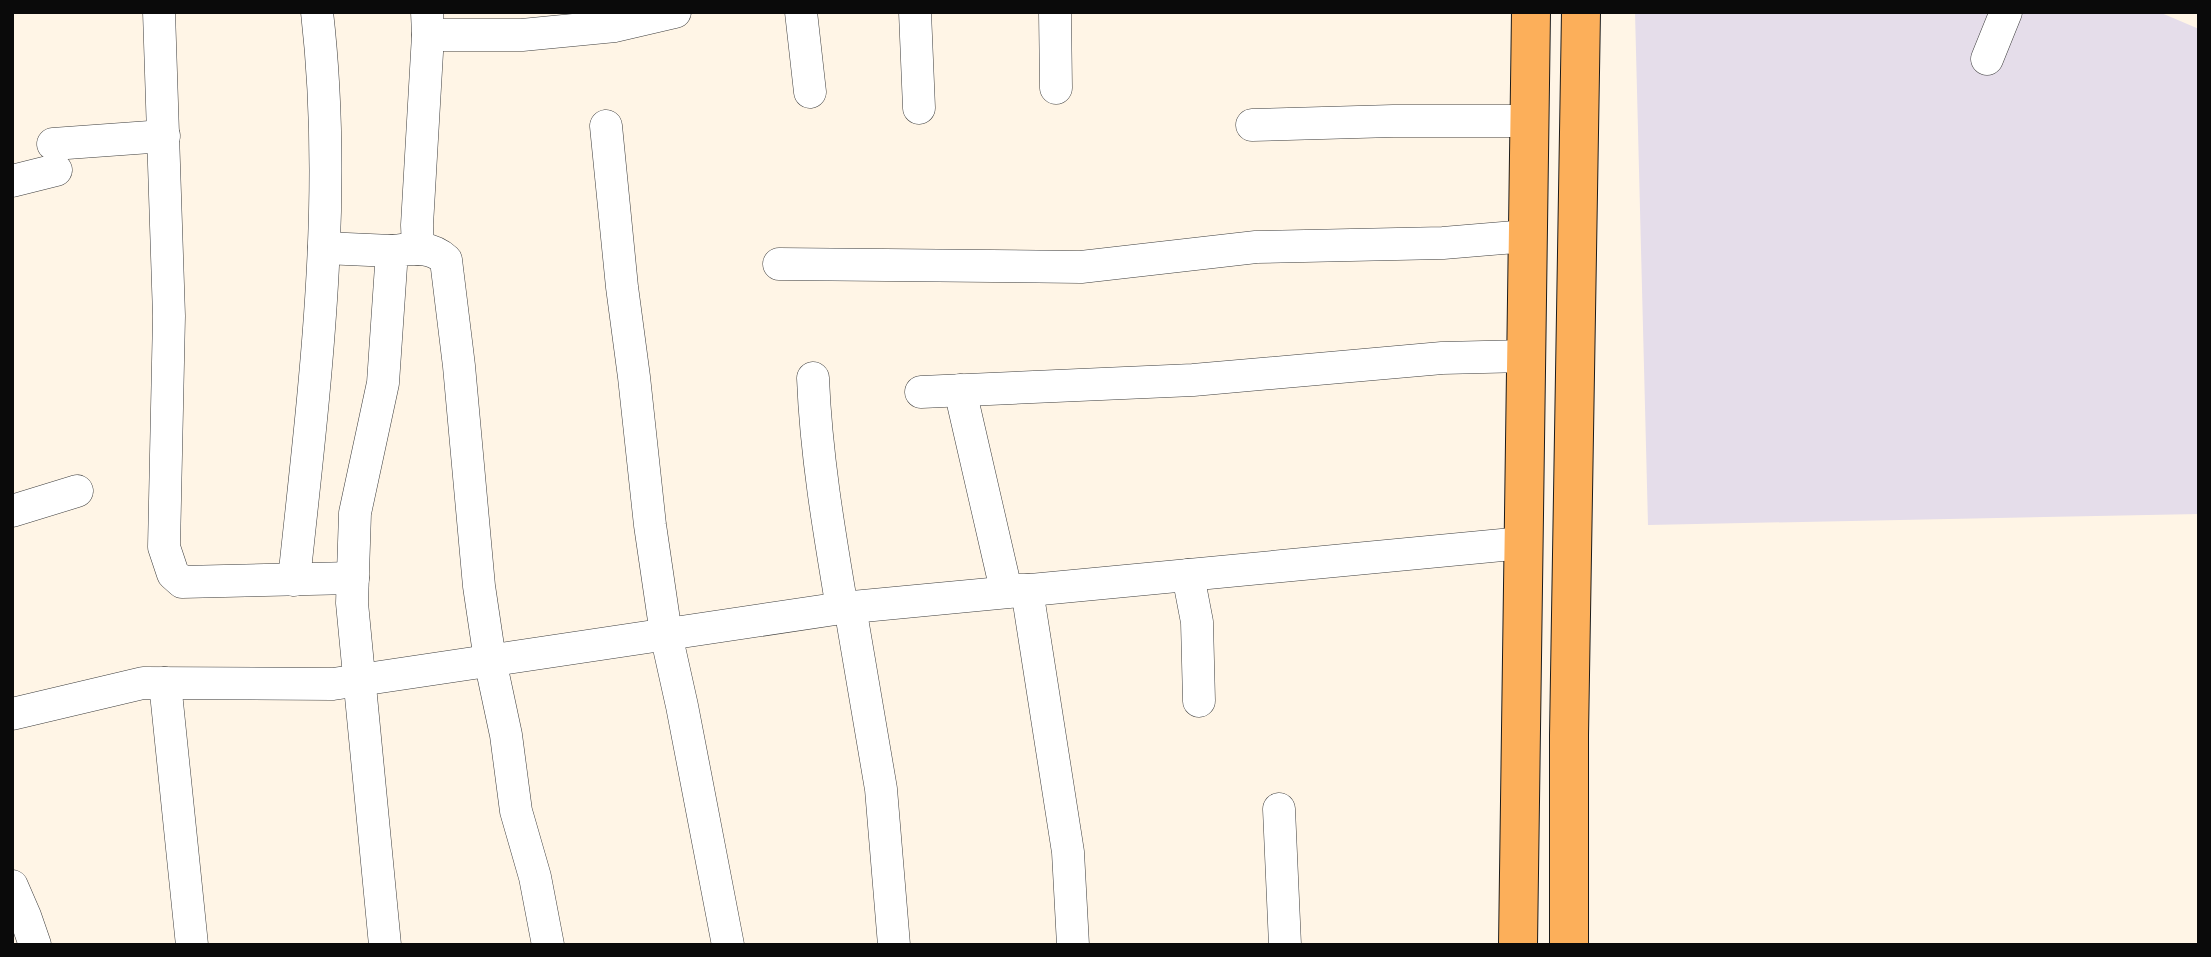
<svg xmlns="http://www.w3.org/2000/svg" width="2211" height="957" font-family="'Roboto Serif',serif">
<style>
.industrial{fill:#e5ddea}
.lines{fill:none;stroke-linecap:round;stroke-linejoin:round}
.street-casing{stroke:#3d3d3d;stroke-width:33}
.primary-casing{stroke:#1b1b1b;stroke-width:40}
.street{stroke:#fff;stroke-width:32}
.primary{stroke:#fcaf5a;stroke-width:38}
</style>
<rect width="100%" height="100%" fill="#fff5e6"/>
<!-- industrial -->
<polygon class="industrial" points="1635,12 2159,12 2199,29 2199,514 1648,525"/>
<g class="lines">
<defs>
<g id="street">
<polyline points="159,12 169,316 164,547 173,574 182,582 353,578"/>
<polyline points="801,12 810,92"/>
<polyline points="915,12 919,108"/>
<polyline points="1055,12 1056,88"/>
<polyline points="428,35 522,35 615,26 675,12"/>
<polyline points="1987,59 2006,12"/>
<polyline points="1252,125 1393,121 1529,121"/>
<polyline points="606,126 622,287 634,377 650,525 666,634 682,706 728,945"/>
<polyline points="53,144 164,136"/>
<polyline points="12,181 56,170"/>
<polyline points="324,248 392,251"/>
<polyline points="418,249 417,225 428,35 427,12"/>
<polyline points="779,264 1081,267 1256,247 1443,243 1527,236"/>
<path d="M813,378C816,455 829,531 842,608"/>
<polyline points="960,390 1006,590 1027,590 1068,852 1073,945"/>
<polyline points="921,392 1193,380 1442,358 1526,356"/>
<polyline points="12,511 77,491"/>
<polyline points="1188,575 1197,622 1199,701"/>
<path d="M294,580C314,391 339,202 317,12"/>
<polyline points="850,607 881,789 894,945"/>
<polyline points="165,683 192,945"/>
<polyline points="12,714 143,683 333,684 842,608 1523,543"/>
<polyline points="1279,809 1285,945"/>
<polyline points="12,886 25,916 35,945"/>
<path d="M385,945L352,603L355,513L383,383L392,251C412,249 430,245 446,260L459,366L479,586L490,660L506,735L516,811L535,877L548,945"/>
</g>
<g id="primary">
<polyline points="1518,945 1531,12"/>
<polyline points="1569,945 1569,735 1581,12"/>
</g>
</defs>
<!-- street casing -->
<use href="#street" class="street-casing"/>
<!-- primary casing -->
<use href="#primary" class="primary-casing"/>
<!-- street -->
<use href="#street" class="street"/>
<!-- primary -->
<use href="#primary" class="primary"/>
</g>
<!-- border -->
<rect width="2211" height="957" fill="none" stroke="#0a0a0a" stroke-width="28"/>
</svg>
